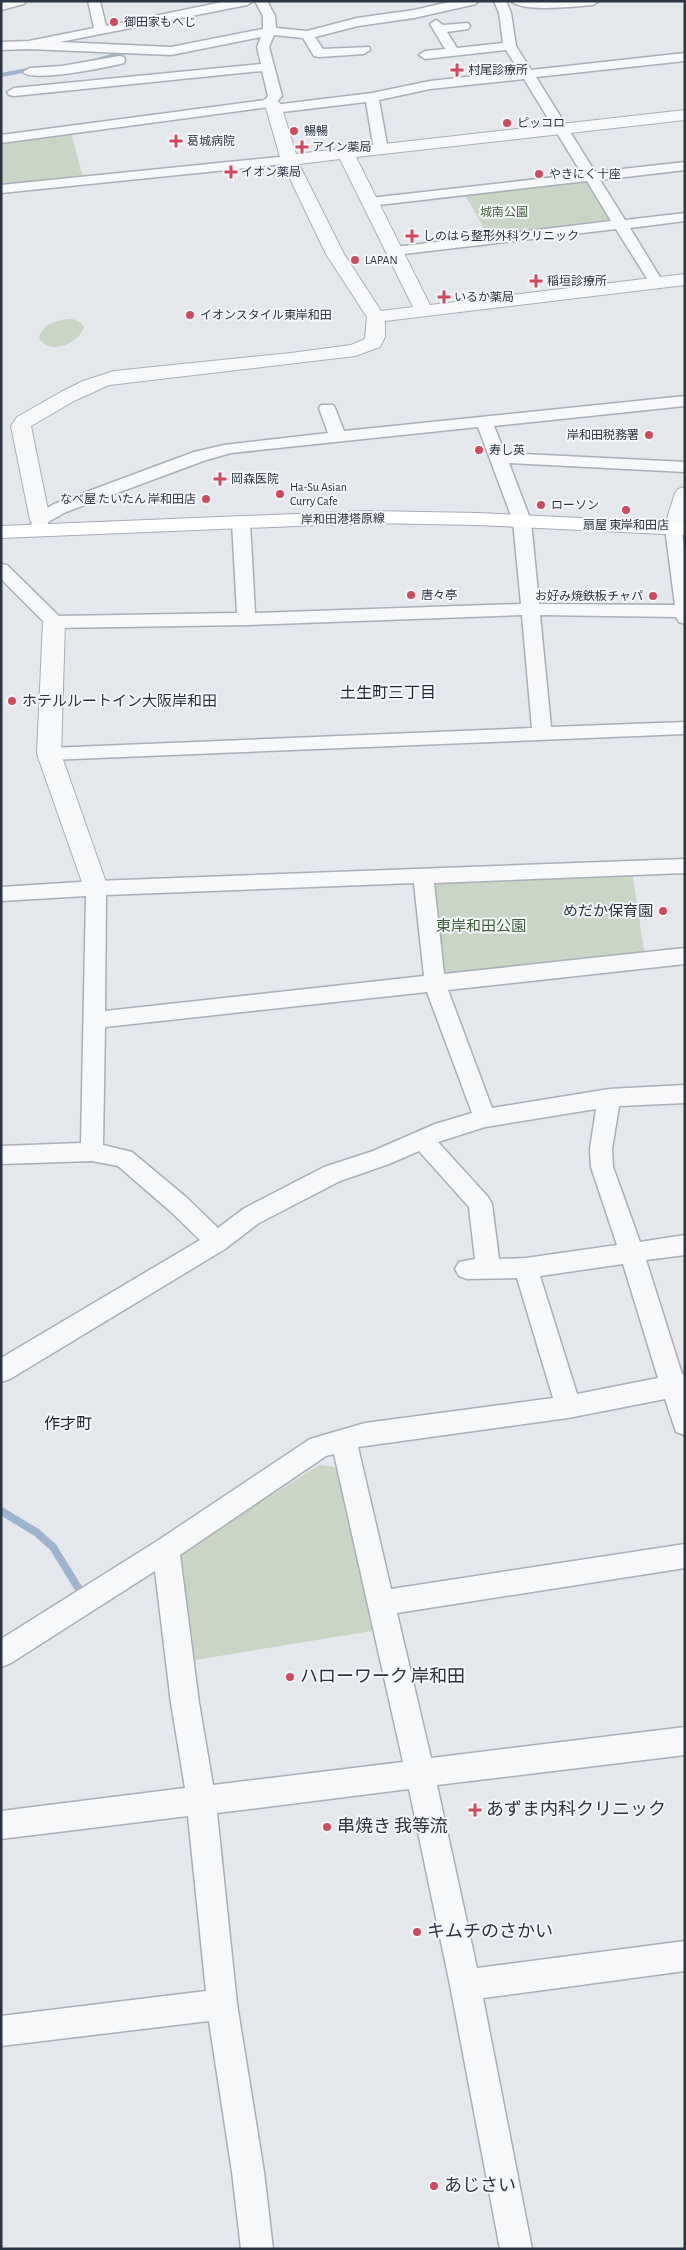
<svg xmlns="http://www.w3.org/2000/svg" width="686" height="2250" font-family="'Alegreya Sans','Noto Sans JP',sans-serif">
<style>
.green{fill:#c9d6c5}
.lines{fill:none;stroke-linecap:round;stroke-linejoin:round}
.stream-far1{stroke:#9fb4cc;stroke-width:4}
.stream{stroke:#9fb4cc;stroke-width:8}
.minor-casing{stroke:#a9aeb7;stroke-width:3}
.tertiary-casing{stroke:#a9aeb7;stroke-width:2}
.primary-casing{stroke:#a3abb8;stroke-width:2}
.minor{fill:#f7f8fa;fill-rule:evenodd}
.tertiary{fill:#f7f8fa;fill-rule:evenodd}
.primary{fill:#fff;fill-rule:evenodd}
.poi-dot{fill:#d1495b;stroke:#f4f6f9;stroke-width:2}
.labels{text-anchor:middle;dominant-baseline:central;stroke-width:4;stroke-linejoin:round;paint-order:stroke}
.far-poi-label{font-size:12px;fill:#2b3445;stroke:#f4f6f9;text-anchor:start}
.far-park-label{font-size:12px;fill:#3f6138;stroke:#f4f6f9}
.far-street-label{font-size:12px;fill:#2b3445;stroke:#f4f6f9}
.poi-label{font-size:15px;fill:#2b3445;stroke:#f4f6f9;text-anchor:start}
.park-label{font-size:15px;fill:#3f6138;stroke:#f4f6f9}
.neighbourhood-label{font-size:16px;fill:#1d2536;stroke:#f4f6f9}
.near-poi-label{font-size:18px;fill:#2b3445;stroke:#f4f6f9;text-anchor:start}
</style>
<rect width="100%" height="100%" fill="#e4e7ec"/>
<!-- green -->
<g class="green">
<polygon points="71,132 83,177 10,185 1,182 1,142"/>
<polygon points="582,180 587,181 611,219 607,222 489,237 464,193"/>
<path d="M73,319L81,323L84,327C78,344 50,356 39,338C42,323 60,319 73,319Z"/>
<polygon points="632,873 645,956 438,978 430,881"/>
<polygon points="319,1465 340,1468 372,1631 189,1661 177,1564 185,1550"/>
</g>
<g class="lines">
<!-- stream-far1 -->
<g class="stream-far1">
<polyline points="94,61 126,52"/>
<polyline points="1,75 33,69"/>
</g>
<!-- stream -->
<polyline class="stream" points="1,1511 36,1532 53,1547 80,1591"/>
<defs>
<g id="minor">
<polygon points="26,1 24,4 1,10 1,2"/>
<polygon points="88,1 100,1 106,26 227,1 253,1 247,5 60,42 171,47 263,29 263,16 255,1 267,1 275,16 276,28 307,31 357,18 414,10 454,1 478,1 476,4 414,18 358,26 315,37 323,49 369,47 370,50 364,54 319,57 314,56 303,38 274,35 269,47 282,96 274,105 372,93 430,81 519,71 506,50 425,59 419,55 425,51 445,49 430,24 436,20 443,25 468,23 470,26 468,29 447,32 457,48 503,43 499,13 494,1 506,1 511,13 516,46 531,70 685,53 685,61 536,77 595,172 685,162 685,170 600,180 625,220 685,213 685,221 630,228 663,282 661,285 651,285 616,229 395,255 388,251 395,247 611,221 587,181 370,206 363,202 370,198 582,174 524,79 430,89 379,100 388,150 381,154 374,150 366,102 274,113 269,112 267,109 269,107 1,143 1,135 265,100 268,96 262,71 14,96 9,95 7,92 14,88 261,64 257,47 261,37 171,55 29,49 1,50 1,42 29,41 94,28"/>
<path d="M511,1H599L593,5C575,6 523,13 511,1Z"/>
<path d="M119,56L124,57L125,60L124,63C108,67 33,83 23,72L30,68L62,66Z"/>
<polygon points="289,156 296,160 294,163 1,193 1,185"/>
<path d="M685,396V406L494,426L505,453L685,462V472L509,463L531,521L539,604L675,605L665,528L668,524H680C686,538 685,604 685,624L679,622L676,617L540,615L551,727L685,722V734L49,760L42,759L39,754L42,749L49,748L532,728L522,615L246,625L54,628L48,626L1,579V564L7,565L59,616L237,613L232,522L235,518H247L250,522L255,613L521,604L513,521L478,427L231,453L206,460L66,512L48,522L44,535H32L29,531L34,516L54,504L194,452L224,445L328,433L319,408L321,405H333L335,408L344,431Z"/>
<path d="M685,859V873L434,883L444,974L685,948V964L448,990L492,1108L609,1089L685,1085V1103L619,1106L612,1149L613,1167L640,1242L685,1235V1255L646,1260L682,1374L685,1373V1435L676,1432L665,1399L568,1418L358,1447L391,1589L685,1544V1568L397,1613L431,1758L685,1727V1755L437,1785L477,1968L685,1941V1971L483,1998L532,2249H500L450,1985L409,1789L217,1813L237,2004L264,2172L273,2249H241L232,2172L209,2021L1,2046V2016L206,1991L188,1816L1,1839V1811L185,1788L171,1703L155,1571L11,1663L1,1667V1639L157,1541L310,1439L365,1423L553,1398L517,1278L467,1279L459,1276L455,1269L459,1262L475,1259L469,1207L419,1151L389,1164L340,1181L259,1223L225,1249L10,1379L1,1382V1358L200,1240L170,1211L118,1166L92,1161L1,1164V1146L81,1143L86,896L1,901V887L96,881ZM414,883L424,976L105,1011L106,895ZM427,992L472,1113L435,1124L373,1151L324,1167L243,1209L218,1228L186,1197L132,1152L103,1145L105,1027ZM596,1109L590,1149L591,1167L617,1245L526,1258L499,1259L492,1204L488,1197L438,1142L485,1127ZM623,1264L658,1378L577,1394L540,1276ZM334,1454L403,1762L213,1785L199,1703L180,1555L326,1456Z"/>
</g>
<g id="tertiary">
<path d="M269,98L279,102L281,105L296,154L685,110V120L356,157L430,305L685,274V285L385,321V337L380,347L355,356L109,385L74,401L31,426L50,520L47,524L40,526L33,524L30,520L11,426L17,417L61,392L83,381L114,371L291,353L351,345L365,339L367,317L326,254L281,160L266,108L261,103L263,100ZM340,159L413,307L381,311L344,254L299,164Z"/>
<polygon points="685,487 684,528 681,532 674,534 667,532 664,528 675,493 678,489"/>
<polygon points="54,615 62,617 65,622 61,754 108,888 105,894 96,897 87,894 84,888 37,754 43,622 46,617"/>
</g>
<polygon id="primary" points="369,511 478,513 685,523 685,535 478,525 369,523 1,538 1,526"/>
</defs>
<!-- minor casing -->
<use href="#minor" class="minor-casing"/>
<!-- tertiary casing -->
<use href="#tertiary" class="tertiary-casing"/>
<!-- primary casing -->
<use href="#primary" class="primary-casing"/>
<!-- minor -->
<use href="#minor" class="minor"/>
<!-- tertiary -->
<use href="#tertiary" class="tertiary"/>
<!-- primary -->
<use href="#primary" class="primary"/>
</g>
<!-- markers -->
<g class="poi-dot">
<circle cx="114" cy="22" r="5"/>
<path d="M454.5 62.5h5v5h5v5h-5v5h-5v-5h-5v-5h5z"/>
<circle cx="507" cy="123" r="5"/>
<circle cx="294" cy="131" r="5"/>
<path d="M173.5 133.5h5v5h5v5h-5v5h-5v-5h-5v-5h5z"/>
<path d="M299.5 139.5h5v5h5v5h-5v5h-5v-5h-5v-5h5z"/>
<path d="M228.5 164.5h5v5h5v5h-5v5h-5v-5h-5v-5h5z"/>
<circle cx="539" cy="174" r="5"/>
<path d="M409.5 228.5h5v5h5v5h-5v5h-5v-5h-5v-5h5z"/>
<circle cx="355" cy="260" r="5"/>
<path d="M533.5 273.5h5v5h5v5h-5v5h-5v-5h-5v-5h5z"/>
<path d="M441.5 289.5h5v5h5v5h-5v5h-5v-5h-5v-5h5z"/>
<circle cx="190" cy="315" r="5"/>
<circle cx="649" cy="435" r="5"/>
<circle cx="479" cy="450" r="5"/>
<path d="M217.5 471.5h5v5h5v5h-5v5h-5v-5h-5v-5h5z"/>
<circle cx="280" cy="494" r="5"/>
<circle cx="206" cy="499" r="5"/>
<circle cx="541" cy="505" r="5"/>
<circle cx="626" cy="510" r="5"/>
<circle cx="411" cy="595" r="5"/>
<circle cx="653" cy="596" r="5"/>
<circle cx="12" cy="701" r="5"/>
<circle cx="663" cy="911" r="5"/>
<circle cx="290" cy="1677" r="5"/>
<path d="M472.5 1802.5h5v5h5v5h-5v5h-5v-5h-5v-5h5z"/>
<circle cx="327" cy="1827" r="5"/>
<circle cx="417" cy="1932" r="5"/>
<circle cx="434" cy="2186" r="5"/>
</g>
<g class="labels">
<!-- far-poi labels -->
<g class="far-poi-label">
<text x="124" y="22">御田家もへじ</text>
<text x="468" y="70">村尾診療所</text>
<text x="517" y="123">ピッコロ</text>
<text x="304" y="131">暢暢</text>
<text x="187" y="141">葛城病院</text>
<text x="312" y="147">アイン薬局</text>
<text x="241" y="172">イオン薬局</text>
<text x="549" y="174">やきにく十座</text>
<text x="423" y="236">しのはら整形外科クリニック</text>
<text x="365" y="260">LAPAN</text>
<text x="547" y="281">稲垣診療所</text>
<text x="454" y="297">いるか薬局</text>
<text x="200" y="315">イオンスタイル東岸和田</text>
<text x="639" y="435" text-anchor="end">岸和田税務署</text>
<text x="489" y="450">寿し英</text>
<text x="231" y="479">岡森医院</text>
<text x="290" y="487">Ha-Su Asian<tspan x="290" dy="14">Curry Cafe</tspan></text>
<text x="196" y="499" text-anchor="end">なべ屋 たいたん 岸和田店</text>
<text x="551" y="505">ローソン</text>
<text x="626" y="525" text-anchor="middle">扇屋 東岸和田店</text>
<text x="421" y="595">唐々亭</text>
<text x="643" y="596" text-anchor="end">お好み焼鉄板チャパ</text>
</g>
<!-- far-park labels -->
<g class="far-park-label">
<text x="504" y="212">城南公園</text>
</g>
<!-- far-street labels -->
<g class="far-street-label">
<text transform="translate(343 519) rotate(-1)">岸和田港塔原線</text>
</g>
<!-- poi labels -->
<g class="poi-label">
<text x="22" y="701">ホテルルートイン大阪岸和田</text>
<text x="653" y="911" text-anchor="end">めだか保育園</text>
</g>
<!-- park labels -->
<g class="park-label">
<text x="481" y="926">東岸和田公園</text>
</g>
<!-- neighbourhood labels -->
<g class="neighbourhood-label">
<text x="388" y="693">土生町三丁目</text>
<text x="68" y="1424">作才町</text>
</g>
<!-- near-poi labels -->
<g class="near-poi-label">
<text x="300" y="1677">ハローワーク 岸和田</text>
<text x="486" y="1810">あずま内科クリニック</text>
<text x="337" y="1827">串焼き 我等流</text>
<text x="427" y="1932">キムチのさかい</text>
<text x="444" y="2186">あじさい</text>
</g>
</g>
<!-- border -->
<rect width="686" height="2250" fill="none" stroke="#2b3445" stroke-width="5"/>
</svg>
